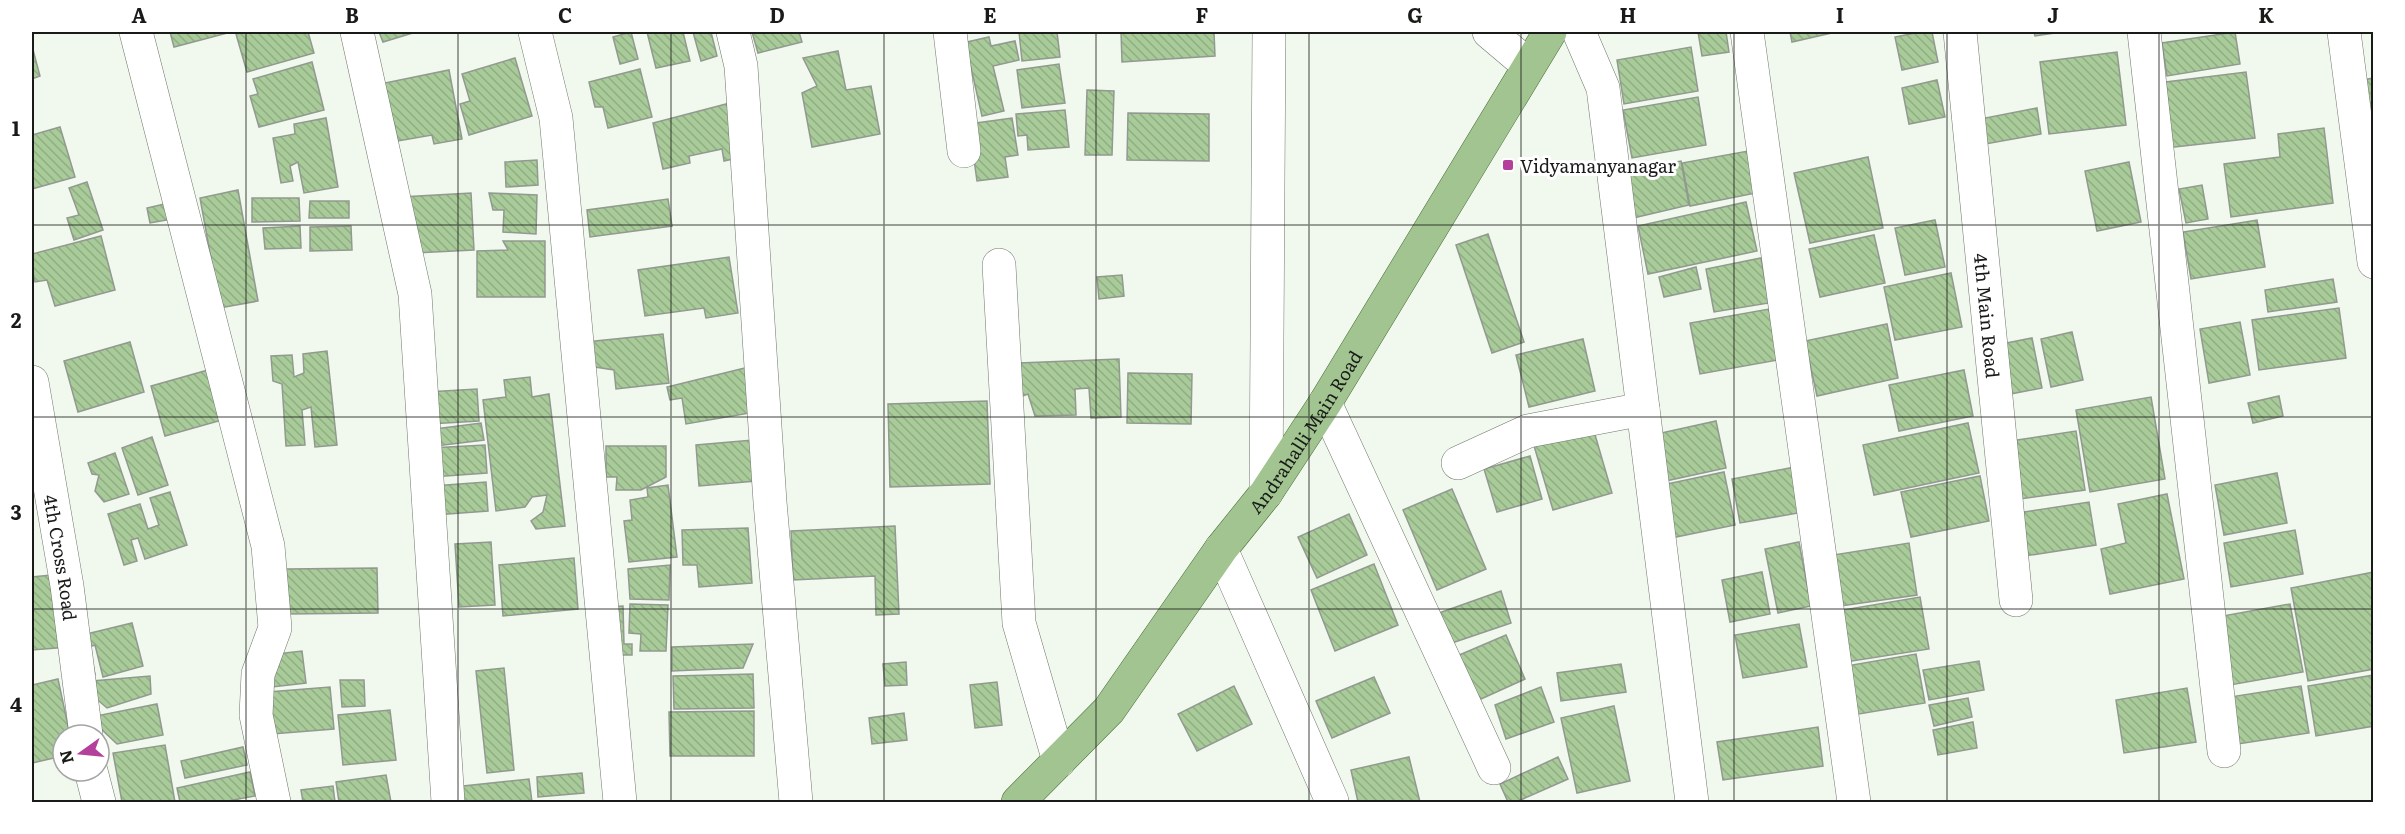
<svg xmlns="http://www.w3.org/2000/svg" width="2405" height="834" font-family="Literata,serif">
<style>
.building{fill:url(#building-back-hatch);stroke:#929990;stroke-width:1.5}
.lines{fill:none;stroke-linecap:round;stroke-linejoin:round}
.minor-casing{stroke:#70776d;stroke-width:34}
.major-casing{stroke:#497037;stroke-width:34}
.minor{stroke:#fff;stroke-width:33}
.major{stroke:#a1c491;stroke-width:33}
.grid{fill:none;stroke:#191b18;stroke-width:1.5;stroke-opacity:0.55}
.poi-dot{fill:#b3419b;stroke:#fff;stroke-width:2}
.labels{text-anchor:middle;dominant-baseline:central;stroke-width:6;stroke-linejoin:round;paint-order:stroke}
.poi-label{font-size:18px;fill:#191b18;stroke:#fff;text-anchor:start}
.street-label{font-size:18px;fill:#191b18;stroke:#fff}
.neatline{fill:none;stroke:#191b18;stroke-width:2}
.grid-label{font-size:20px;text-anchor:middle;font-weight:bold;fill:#191b18}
</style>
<defs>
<pattern id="building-back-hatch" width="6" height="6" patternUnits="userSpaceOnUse" patternTransform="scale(1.5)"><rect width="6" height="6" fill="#a8cb99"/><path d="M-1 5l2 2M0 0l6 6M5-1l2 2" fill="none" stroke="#90ae83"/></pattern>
</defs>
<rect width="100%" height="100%" fill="#f1f8ee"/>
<!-- building -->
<g class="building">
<polygon points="170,32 231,32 174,47"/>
<polygon points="246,32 308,32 314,53 247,72 236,34"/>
<polygon points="379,32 416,32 383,42"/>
<polygon points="631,32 638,59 620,64 613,37"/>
<polygon points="647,32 683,32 690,61 656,68"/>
<polygon points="693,32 711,32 717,56 701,61"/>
<polygon points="752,32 799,32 802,42 758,53"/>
<polygon points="1019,32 1057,32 1060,57 1022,61"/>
<polygon points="1121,32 1214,32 1215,56 1122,62"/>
<polygon points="1698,32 1726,32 1729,52 1702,56"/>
<polygon points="1790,32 1836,32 1792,42"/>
<polygon points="1920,32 1932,32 1938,62 1902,70 1895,37"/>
<polygon points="2034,32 2062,32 2035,36"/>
<polygon points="2235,32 2240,64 2167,76 2162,43"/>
<polygon points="989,37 991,46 1015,41 1019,60 993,66 1004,111 982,116 969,59 954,45"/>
<polygon points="32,46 40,76 32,79"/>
<polygon points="1691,47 1698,91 1624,104 1617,60"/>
<polygon points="838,51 846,90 871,86 880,134 812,147 802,93 817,86 803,58"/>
<polygon points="2117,52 2126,125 2049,134 2040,62"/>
<polygon points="515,58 532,116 469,135 460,104 470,101 462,74"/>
<polygon points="312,62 324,110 259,127 250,96 258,94 253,79"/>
<polygon points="1059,64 1065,103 1022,108 1017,70"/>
<polygon points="640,69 652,117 608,128 603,107 595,107 589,82"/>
<polygon points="449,70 462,139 434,144 432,135 398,141 393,119 382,121 375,85"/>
<polygon points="2246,72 2255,138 2166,148 2158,83"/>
<polygon points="2374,78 2374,155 2356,81"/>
<polygon points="1937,80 1945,117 1909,124 1902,88"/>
<polygon points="1087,90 1114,91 1112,155 1085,155"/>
<polygon points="1698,97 1706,145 1632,158 1623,110"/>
<polygon points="730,103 742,157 724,161 722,149 689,156 690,163 663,169 653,123"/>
<polygon points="2037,108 2041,134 1980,145 1975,120"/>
<polygon points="1065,110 1069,147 1028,150 1027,135 1018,136 1016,114"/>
<polygon points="1128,113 1209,114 1209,161 1127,160"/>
<polygon points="326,118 338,187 304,193 298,162 290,166 293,181 281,183 273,138 295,134 294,124"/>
<polygon points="1012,118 1018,155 1005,157 1008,177 977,181 969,124"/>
<polygon points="60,127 75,177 32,189 32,135"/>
<polygon points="2324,128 2333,203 2231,217 2224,164 2280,157 2278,134"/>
<polygon points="1748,151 1756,193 1690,206 1682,163"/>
<polygon points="1868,157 1883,228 1810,243 1794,173"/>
<polygon points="537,160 538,185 506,187 505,162"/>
<polygon points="1681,161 1689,205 1633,218 1624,171"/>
<polygon points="2129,162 2141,222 2097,231 2085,171"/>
<polygon points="87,182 103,230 74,240 67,218 79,215 69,188"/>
<polygon points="2202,185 2208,219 2186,223 2179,189"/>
<polygon points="238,190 258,301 220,308 200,198"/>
<polygon points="471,193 474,250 414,253 401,197"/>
<polygon points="489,193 537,195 536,234 503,232 504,210 493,210"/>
<polygon points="252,198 299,198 300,221 252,222"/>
<polygon points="668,199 672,226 590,237 587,210"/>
<polygon points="310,201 349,201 349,218 309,218"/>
<polygon points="1746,202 1757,251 1648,274 1638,226"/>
<polygon points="169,203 173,219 150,223 147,208"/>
<polygon points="1935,220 1945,267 1905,275 1895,228"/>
<polygon points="2257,220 2265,267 2191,279 2183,232"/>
<polygon points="300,226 301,248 265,249 263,228"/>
<polygon points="351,226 352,250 310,251 310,227"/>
<polygon points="1488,234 1524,342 1492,353 1456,245"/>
<polygon points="1874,235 1885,283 1820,297 1809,249"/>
<polygon points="101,236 115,290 55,306 47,280 35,282 32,268 32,254"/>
<polygon points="503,241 545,241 545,297 477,297 477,251 508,250"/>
<polygon points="729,257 738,313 706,318 704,308 645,316 638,270"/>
<polygon points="1761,258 1769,303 1714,312 1706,269"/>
<polygon points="1696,267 1701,289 1664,297 1659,277"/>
<polygon points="1951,273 1962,327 1895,340 1884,287"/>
<polygon points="1122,275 1124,296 1099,299 1097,277"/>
<polygon points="2333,279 2337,302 2268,312 2265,290"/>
<polygon points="2339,308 2346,358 2259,370 2252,320"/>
<polygon points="1769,309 1778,360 1700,374 1690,323"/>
<polygon points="2240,322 2250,375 2209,383 2200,329"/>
<polygon points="1887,324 1898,378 1817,396 1805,341"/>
<polygon points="2072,332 2083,380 2051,387 2041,339"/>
<polygon points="663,334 669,383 616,389 614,370 595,367 586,342"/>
<polygon points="2032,338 2042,388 2005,395 1996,345"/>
<polygon points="1583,339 1595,391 1529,407 1516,355"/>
<polygon points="130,342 144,392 78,412 64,361"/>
<polygon points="327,351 337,445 315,447 311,407 302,410 305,445 286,446 282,384 273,381 271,356 292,355 294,377 304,373 303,354"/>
<polygon points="1119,359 1121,417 1091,418 1089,388 1075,389 1076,415 1035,416 1028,394 1020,397 1019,363"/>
<polygon points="749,367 756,412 686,424 682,398 670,400 667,387"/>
<polygon points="208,370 222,420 165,436 151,386"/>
<polygon points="1964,370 1973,416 1899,431 1889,385"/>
<polygon points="1128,373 1192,374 1191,424 1127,423"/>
<polygon points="530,377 532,397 549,394 565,526 536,529 531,521 543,512 547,495 532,497 525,507 496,511 483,400 506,397 504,380"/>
<polygon points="477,389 479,421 429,424 427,392"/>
<polygon points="2279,396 2283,416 2253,423 2248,403"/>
<polygon points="2151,397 2165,479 2090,492 2076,410"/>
<polygon points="987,401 990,484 890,487 888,404"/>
<polygon points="1591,421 1612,493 1553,510 1532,439"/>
<polygon points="1716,421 1726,468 1661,482 1652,435"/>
<polygon points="481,423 484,440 436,446 435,429"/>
<polygon points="1968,423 1979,473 1874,495 1863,445"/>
<polygon points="2076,431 2085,490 2013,500 2004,442"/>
<polygon points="152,437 168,485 138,495 122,448"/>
<polygon points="753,440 756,481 699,486 696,445"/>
<polygon points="485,445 487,473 432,477 430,448"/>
<polygon points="606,446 666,446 666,477 641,490 616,490 617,477 606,477"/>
<polygon points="115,453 129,494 104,502 95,491 99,475 92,474 88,463"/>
<polygon points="1530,456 1542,499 1497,512 1484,469"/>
<polygon points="1795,467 1804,512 1740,523 1732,479"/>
<polygon points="1724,472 1735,525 1671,538 1662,485"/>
<polygon points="2277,473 2287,523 2224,535 2215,485"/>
<polygon points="1980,476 1989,521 1911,537 1901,492"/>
<polygon points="486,482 488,511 435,515 433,486"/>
<polygon points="668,485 677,557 629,562 624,521 632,520 630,500 648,497 647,488"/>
<polygon points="1452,489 1486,569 1437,590 1403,510"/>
<polygon points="170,492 187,545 145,559 138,538 131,540 137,561 124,565 108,514 140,504 148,529 159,525 150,498"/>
<polygon points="2167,494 2184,579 2110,594 2101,549 2126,543 2118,504"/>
<polygon points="2089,502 2096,545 2025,556 2018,513"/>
<polygon points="1349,514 1367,555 1317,578 1298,537"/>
<polygon points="895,526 899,614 876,615 875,576 793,580 791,531"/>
<polygon points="748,528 752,583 699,587 697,565 683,565 682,530"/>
<polygon points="2295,530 2303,574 2231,587 2224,543"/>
<polygon points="491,542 495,605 459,607 455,544"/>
<polygon points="1799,542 1811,606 1778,613 1765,549"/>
<polygon points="1909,543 1917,595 1841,606 1833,555"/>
<polygon points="574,558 578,609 503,616 499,565"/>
<polygon points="1374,564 1398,625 1335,651 1311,590"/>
<polygon points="670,565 669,600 630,599 628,569"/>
<polygon points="377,568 378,613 287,614 286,569"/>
<polygon points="1762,572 1770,614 1730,622 1722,580"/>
<polygon points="2374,572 2374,669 2308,681 2291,588"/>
<polygon points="61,574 69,647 32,650 32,577"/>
<polygon points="1501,591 1511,623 1449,644 1439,613"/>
<polygon points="1920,597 1929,649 1846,662 1837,611"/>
<polygon points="630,604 668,605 666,651 640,651 641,634 629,633"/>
<polygon points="2290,604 2303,672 2230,685 2217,617"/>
<polygon points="623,606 624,644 632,644 632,655 609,655 605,607"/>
<polygon points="132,623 143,666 103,677 95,645 89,647 95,674 88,675 78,636"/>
<polygon points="1799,624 1807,667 1743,678 1735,635"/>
<polygon points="1506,635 1525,679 1470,704 1450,659"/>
<polygon points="753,644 743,668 672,671 672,647"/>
<polygon points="302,651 306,683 272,687 268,655"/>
<polygon points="1916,654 1925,703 1853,715 1846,666"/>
<polygon points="1979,661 1984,690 1929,700 1923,670"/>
<polygon points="906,662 907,685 885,686 883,664"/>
<polygon points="1621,664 1626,692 1561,701 1557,673"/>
<polygon points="504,668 514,770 487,773 476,671"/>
<polygon points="753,674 754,708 674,709 673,676"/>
<polygon points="2374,675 2374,726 2316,736 2308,686"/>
<polygon points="150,676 151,694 107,708 93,696 92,681"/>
<polygon points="1374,677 1390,713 1332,738 1316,701"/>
<polygon points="58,679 70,735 63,735 63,756 32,763 32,685"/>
<polygon points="340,680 364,680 365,706 342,707"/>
<polygon points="997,682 1002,725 975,728 970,685"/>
<polygon points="1234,686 1252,724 1197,751 1178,714"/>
<polygon points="2301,686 2309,733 2238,744 2230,697"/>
<polygon points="330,687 334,729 272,734 268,692"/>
<polygon points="1541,687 1554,722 1506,739 1495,705"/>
<polygon points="2187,688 2196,742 2124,753 2116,700"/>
<polygon points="1968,698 1972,717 1934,726 1929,705"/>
<polygon points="157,704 163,735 117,744 98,726 96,716"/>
<polygon points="1614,706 1630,781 1577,793 1561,718"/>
<polygon points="390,710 396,760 343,765 338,715"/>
<polygon points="754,711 754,756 670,756 669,712"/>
<polygon points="904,713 907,740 872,744 869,718"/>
<polygon points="1973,722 1977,748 1938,755 1933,730"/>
<polygon points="1818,727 1823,766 1723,780 1717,742"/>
<polygon points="165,745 175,802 122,802 113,753"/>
<polygon points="243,747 247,765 185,778 181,761"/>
<polygon points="1409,757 1420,802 1358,802 1351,770"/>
<polygon points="1558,757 1568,779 1516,802 1508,802 1500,784"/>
<polygon points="250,772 255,796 223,802 180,802 177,788"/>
<polygon points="582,773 584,793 538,797 537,777"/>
<polygon points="386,775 391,802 339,802 336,782"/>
<polygon points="529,779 532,802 456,802 454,787"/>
<polygon points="333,786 335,802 303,802 301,790"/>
</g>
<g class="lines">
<defs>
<g id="minor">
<polyline points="136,32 268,546 275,628 258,674 256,715 274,802"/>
<polyline points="357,32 415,294 448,802"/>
<polyline points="535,32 556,118 620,802"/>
<polyline points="733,32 741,66 770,502 796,802"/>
<polyline points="950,32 964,151"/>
<polyline points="1489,32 1528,65"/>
<polyline points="1579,32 1603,88 1692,802"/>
<polyline points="1747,32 1854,802"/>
<path id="s1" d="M1960,32L2016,600"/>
<polyline points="2144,32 2224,751"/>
<polyline points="2344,32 2374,262"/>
<polyline points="999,265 1019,623 1059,761"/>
<path id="s2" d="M32,382L67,586L86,735"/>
<polyline points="1325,403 1494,768"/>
<polyline points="1458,463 1528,431 1643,409"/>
<polyline points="1266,493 1269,32"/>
<polyline points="1221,549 1332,801"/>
<polyline points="91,771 99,802"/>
</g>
<g id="major">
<path id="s3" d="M1018,802L1109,710L1221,549L1266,493L1325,403L1550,32"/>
</g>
</defs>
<!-- minor casing -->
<use href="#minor" class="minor-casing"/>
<!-- major casing -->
<use href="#major" class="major-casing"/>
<!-- minor -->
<use href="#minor" class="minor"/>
<!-- major -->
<use href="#major" class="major"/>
</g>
<!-- grid -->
<path class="grid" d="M246,32V802M458,32V802M671,32V802M884,32V802M1096,32V802M1309,32V802M1521,32V802M1734,32V802M1947,32V802M2159,32V802M32,225H2374M32,417H2374M32,609H2374"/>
<!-- markers -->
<rect class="poi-dot" x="1502" y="159" width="12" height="12" rx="3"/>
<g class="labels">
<!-- poi labels -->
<g class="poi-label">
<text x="1520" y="165">Vidyamanyanagar</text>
</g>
<!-- street labels -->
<g class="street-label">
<text stroke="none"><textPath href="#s1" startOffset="285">4th Main Road</textPath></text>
<text stroke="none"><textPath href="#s3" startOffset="470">Andrahalli Main Road</textPath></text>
<text stroke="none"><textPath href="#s2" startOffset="178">4th Cross Road</textPath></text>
</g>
</g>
<!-- border -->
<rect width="2405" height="834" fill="none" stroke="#ffffff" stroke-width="66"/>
<!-- north arrow -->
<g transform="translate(81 753) rotate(255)"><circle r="28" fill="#ffffff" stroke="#a3a4a3" stroke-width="1.5"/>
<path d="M0-4.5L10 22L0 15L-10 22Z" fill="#b3419b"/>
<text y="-9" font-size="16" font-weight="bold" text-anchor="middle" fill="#191b18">N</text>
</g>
<rect x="33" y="33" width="2339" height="768" class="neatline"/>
<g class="grid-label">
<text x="139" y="23">A</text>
<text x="352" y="23">B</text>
<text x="565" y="23">C</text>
<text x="777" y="23">D</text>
<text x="990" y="23">E</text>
<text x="1202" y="23">F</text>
<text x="1415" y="23">G</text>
<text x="1628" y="23">H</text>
<text x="1840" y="23">I</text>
<text x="2053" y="23">J</text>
<text x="2266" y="23">K</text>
<text x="16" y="136">1</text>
<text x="16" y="328">2</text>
<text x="16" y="520">3</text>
<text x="16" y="712">4</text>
</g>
</svg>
